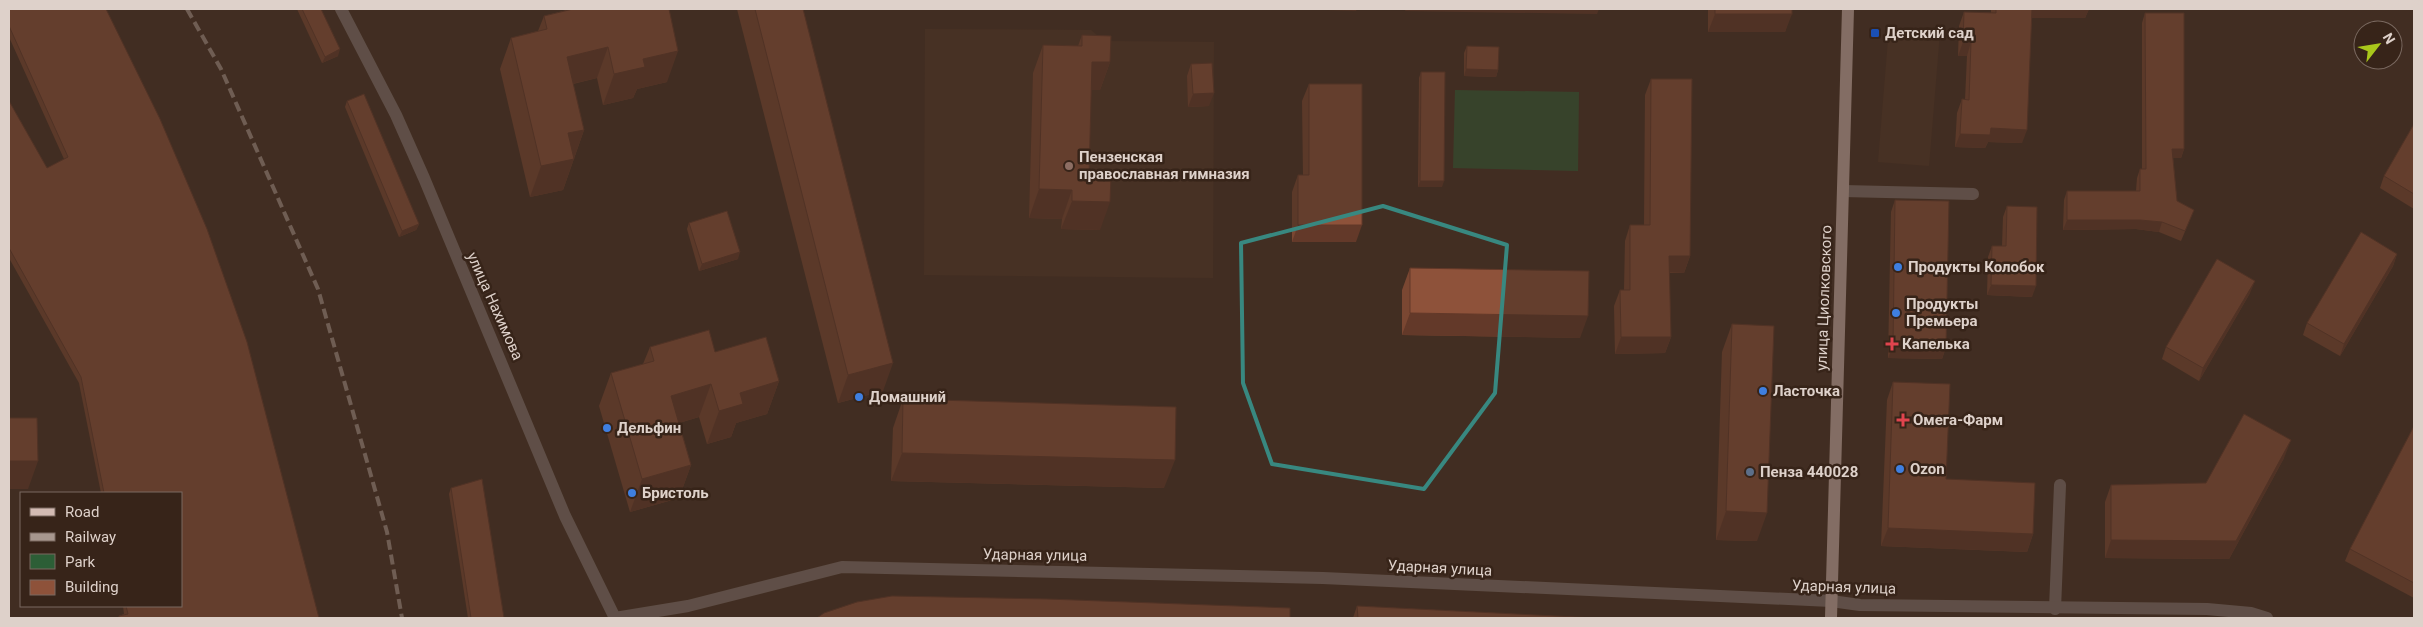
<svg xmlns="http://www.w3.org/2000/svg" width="2423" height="627" font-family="Roboto,sans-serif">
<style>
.built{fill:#4f3526}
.green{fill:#2c5e36}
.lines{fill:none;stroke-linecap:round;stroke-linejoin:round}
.minor{stroke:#837773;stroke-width:12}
.major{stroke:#d3bbb3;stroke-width:12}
.rail{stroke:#a7978e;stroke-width:4;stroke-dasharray:10 5;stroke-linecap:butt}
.wall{fill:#7a4732}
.shaded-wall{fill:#633929}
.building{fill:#8e523a;stroke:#633929}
.marked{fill:none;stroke:#388880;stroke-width:4;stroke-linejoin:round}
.transit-dot{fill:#1a4fb4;stroke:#372419;stroke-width:2}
.education-dot{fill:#8d6e63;stroke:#372419;stroke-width:2}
.shop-dot{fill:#3f7fe0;stroke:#372419;stroke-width:2}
.health-dot{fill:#e0444e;stroke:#372419;stroke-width:2}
.service-dot{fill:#5c6f8a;stroke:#372419;stroke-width:2}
.labels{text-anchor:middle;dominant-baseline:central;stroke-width:5;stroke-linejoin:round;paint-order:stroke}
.poi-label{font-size:15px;font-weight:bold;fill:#ded1ca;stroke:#372419;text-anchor:start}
.street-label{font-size:15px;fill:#ded1ca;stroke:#372419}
</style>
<rect width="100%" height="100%" fill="#422e22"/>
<!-- built -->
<g class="built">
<polygon points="1889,28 1940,32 1929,166 1878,162"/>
<polygon points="925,29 1091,30 1104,41 1214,42 1213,278 924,275"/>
</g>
<!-- green -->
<polygon class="green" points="1455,90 1579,92 1578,171 1453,168"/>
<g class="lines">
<!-- minor -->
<g class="minor">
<polyline points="341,9 396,115 424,178 565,516 615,618"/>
<polyline points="1843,191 1973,194"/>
<polyline points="2055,609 2060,485"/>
<polyline points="615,618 688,606 842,567 1323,578 1831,601 1860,605 2207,609 2251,613 2267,618"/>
</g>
<!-- major -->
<polyline class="major" points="1831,618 1848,9"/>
<!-- rail -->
<polyline class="rail" points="187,9 221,69 318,289 387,532 402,618"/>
</g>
<!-- wall -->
<g class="wall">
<polygon points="9,9 319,618 118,618 119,616 124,614 123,606 181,606 181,493 101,493 79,383 9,258 9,101 47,168 64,159 9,37"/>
<polygon points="297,9 321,9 338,56 322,63"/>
<polygon points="571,9 669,9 667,82 637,89 633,98 603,105 597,78 573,84 584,130 563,190 530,197 500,69 511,38 538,31 544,16"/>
<polygon points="737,9 803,9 883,391 838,403"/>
<polygon points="1708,9 1792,9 1785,32 1708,32"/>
<polygon points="1991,9 2089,9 2085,18 2032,18 2022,143 1988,142 1985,148 1955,147 1957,113 1962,99 1965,100 1967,56 1958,56 1959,26 1964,12 1991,13"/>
<polygon points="2145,13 2184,149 2181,158 2173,158 2177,201 2194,210 2181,241 2159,232 2136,229 2063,230 2064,200 2067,191 2136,191 2137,178 2140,169 2142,169 2142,23"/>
<polygon points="1082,35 1110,62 1100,90 1091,90 1089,175 1100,230 1061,229 1062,219 1029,218 1033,73 1043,45 1078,46"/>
<polygon points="1467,46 1498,70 1496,77 1464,76 1464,53"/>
<polygon points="1191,64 1209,106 1188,107 1187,76"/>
<polygon points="1421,72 1442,187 1418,187 1419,78"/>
<polygon points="1651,79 1690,256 1684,273 1669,273 1671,337 1665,353 1615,354 1614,306 1620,290 1624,290 1625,241 1630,225 1644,225 1645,95"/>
<polygon points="1309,84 1356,242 1292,242 1292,192 1298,175 1303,175 1302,101"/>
<polygon points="347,101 419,224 416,230 399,237 345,107"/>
<polygon points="2414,124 2414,209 2380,188 2384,176"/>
<polygon points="1895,200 1946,347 1942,359 1888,358 1891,212"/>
<polygon points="2007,206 2032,297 1987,295 1988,257 1992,246 2002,246 2003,217"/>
<polygon points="689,223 738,259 699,271 687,229"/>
<polygon points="2397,254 2393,266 2340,356 2303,335 2307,323"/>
<polygon points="1410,268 1580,338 1402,335 1402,290"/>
<polygon points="2250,293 2199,381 2162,359 2166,347"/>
<polygon points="1732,324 1757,541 1716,540 1722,352"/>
<polygon points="650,347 715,352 779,381 767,414 736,423 731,437 707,444 699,417 679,423 691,465 679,498 630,512 599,406 611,373 643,364"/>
<polygon points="1893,382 1946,479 2033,534 2027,552 1881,546 1887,400"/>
<polygon points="903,399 1164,488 891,481 893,428"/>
<polygon points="2414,426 2414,598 2345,561 2350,549"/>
<polygon points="2284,458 2229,559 2105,558 2105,502 2111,485 2206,483"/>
<polygon points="451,488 504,618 468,618 449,494"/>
<polygon points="1357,606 1595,618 1353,618"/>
</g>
<!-- shaded-wall -->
<g class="shaded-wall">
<polygon points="1299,9 1357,9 1356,11"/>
<polygon points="1406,9 1599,9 1597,14 1405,11"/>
<polygon points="2030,9 2089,9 2085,18 2027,18"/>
<polygon points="1715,14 1792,14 1785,32 1708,32"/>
<polygon points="1963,42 1971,42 1967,56 1958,56"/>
<polygon points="608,47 597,78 555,88 567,57"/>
<polygon points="340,49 338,56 322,63 325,57"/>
<polygon points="678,51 667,82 637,89 633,98 603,105 614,74 643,59"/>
<polygon points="1092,62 1110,62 1100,90 1081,90"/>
<polygon points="1466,69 1498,70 1496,77 1464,76"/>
<polygon points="1214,93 1209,106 1188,107 1193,94"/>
<polygon points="1991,128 2027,130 2022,143 1988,142 1985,148 1955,147 1960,134"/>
<polygon points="584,130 563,190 530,197 541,166 568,133"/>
<polygon points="2172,149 2184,149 2181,158 2168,158"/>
<polygon points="1420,181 1444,181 1442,187 1418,187"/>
<polygon points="1039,189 1072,190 1062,219 1029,218"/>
<polygon points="1072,201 1110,202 1100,230 1061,229"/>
<polygon points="2067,220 2140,220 2162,222 2159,232 2136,229 2063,230"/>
<polygon points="419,224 416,230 399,237 402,231"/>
<polygon points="1298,225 1362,225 1356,242 1292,242"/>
<polygon points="740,252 738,259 699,271 702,264"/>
<polygon points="2397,254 2393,266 2340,356 2344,344"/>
<polygon points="1669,256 1690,256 1684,273 1663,272"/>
<polygon points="2255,281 2250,293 2199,381 2203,368"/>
<polygon points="1991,285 2036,286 2032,297 1987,295"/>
<polygon points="1410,313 1588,316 1580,338 1402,335"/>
<polygon points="1621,337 1671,337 1665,353 1615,354"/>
<polygon points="1893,346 1946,347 1942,359 1888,358"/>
<polygon points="893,363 883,391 838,403 848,375"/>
<polygon points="779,381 767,414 736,423 731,437 707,444 719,411 740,393"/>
<polygon points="711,384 699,417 659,429 671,396"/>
<polygon points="2291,440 2284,458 2229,559 2105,558 2111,540"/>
<polygon points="902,453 1175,460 1164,488 891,481"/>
<polygon points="9,461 38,461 28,489 9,489"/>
<polygon points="691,465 679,498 630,512 642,479"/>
<polygon points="1726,511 1767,513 1757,541 1716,540"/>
<polygon points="1888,528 2033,534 2027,552 1881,546"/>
</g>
<!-- building -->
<g class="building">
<polygon points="9,9 106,9 160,119 207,229 247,342 319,618 119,618 119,616 128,614 126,606 181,606 181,493 104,493 81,377 9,248 9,101 47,168 68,157 9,26"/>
<polygon points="302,9 321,9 340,49 325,57"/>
<polygon points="573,9 669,9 678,51 643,59 645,67 614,74 608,47 567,57 584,130 568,133 574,159 541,166 511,38 547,29 544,16"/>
<polygon points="755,9 803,9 893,363 848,375"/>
<rect x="1715" y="9" width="77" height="5"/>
<polygon points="1996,9 2032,9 2027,130 1991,128 1990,135 1960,134 1962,99 1969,100 1971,42 1963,42 1964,12 1996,13"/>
<polygon points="2145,13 2184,13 2184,149 2172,149 2177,201 2194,210 2185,231 2162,222 2140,220 2067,220 2067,191 2140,191 2140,169 2146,169"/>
<polygon points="1082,35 1111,36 1110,62 1092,62 1089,175 1111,176 1110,202 1072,201 1072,190 1039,189 1043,45 1082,46"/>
<polygon points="1467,46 1499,47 1498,70 1466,69"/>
<polygon points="1212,63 1214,93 1193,94 1191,64"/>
<polygon points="1421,72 1445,72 1444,181 1420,181"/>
<polygon points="1651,79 1692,79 1690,256 1669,256 1671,337 1621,337 1620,290 1630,290 1630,225 1650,225"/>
<polygon points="1309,84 1362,84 1362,225 1298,225 1298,175 1309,175"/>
<polygon points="364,94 419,224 402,231 347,101"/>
<polygon points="2414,124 2414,194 2384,176"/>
<polygon points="1895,200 1949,201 1946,347 1893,346"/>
<polygon points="2007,206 2037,207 2036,286 1991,285 1992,246 2006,246"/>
<polygon points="727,211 740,252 702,264 689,223"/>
<polygon points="2361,232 2397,254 2344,344 2307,323"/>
<polygon points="2217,259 2255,281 2203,368 2166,347"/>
<polygon points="1410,268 1589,271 1588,316 1410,313"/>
<polygon points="1732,324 1774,326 1767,513 1726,511"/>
<polygon points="709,330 715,352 766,337 779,381 740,393 743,404 719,411 711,384 671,396 691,465 642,479 611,373 654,361 650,347"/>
<polygon points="1893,382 1950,384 1946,479 2035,483 2033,534 1888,528"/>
<polygon points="903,399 1176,407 1175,460 902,453"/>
<polygon points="2244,414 2291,440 2236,541 2111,540 2111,485 2206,483"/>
<polygon points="9,418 37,418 38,461 9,461"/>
<polygon points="2414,426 2414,583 2350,549"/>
<polygon points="482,479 504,618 471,618 451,488"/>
<polygon points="892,596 1047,599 1290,608 1290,618 817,618 824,613 857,602"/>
<polygon points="1357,606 1595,618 1358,618"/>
</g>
<!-- marked area -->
<path d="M0 0H2423V627H0ZM1383,206L1507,245L1495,393L1424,489L1272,464L1243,383L1241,243Z" fill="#422e22" fill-opacity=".55" fill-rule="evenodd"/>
<path class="marked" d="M1383,206L1507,245L1495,393L1424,489L1272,464L1243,383L1241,243Z"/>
<!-- markers -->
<rect class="transit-dot" x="1870" y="28" width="10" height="10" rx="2.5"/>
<circle class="education-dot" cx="1069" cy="166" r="5"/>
<g class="shop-dot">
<circle cx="1898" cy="267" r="5"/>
<circle cx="1896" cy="313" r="5"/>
<circle cx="1763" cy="391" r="5"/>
<circle cx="859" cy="397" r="5"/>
<circle cx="607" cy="428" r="5"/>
<circle cx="1900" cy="469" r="5"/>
<circle cx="632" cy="493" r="5"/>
</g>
<g class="health-dot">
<path d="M1889.5 336.5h5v5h5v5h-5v5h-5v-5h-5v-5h5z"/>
<path d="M1900.5 412.5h5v5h5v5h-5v5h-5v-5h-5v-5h5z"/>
</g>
<circle class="service-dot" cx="1750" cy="472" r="5"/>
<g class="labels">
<!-- poi labels -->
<g class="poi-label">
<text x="1885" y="33">Детский сад</text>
<text x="1079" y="157">Пензенская<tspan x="1079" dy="17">православная гимназия</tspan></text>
<text x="1908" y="267">Продукты Колобок</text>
<text x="1906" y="304">Продукты<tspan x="1906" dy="17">Премьера</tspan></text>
<text x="1902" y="344">Капелька</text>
<text x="1773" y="391">Ласточка</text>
<text x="869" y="397">Домашний</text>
<text x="1913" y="420">Омега-Фарм</text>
<text x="617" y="428">Дельфин</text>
<text x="1910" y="469">Ozon</text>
<text x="1760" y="472">Пенза 440028</text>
<text x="642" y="493">Бристоль</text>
</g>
<!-- street labels -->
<g class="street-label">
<text transform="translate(1824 298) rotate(-88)">улица Циолковского</text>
<text transform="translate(495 306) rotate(66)">улица Нахимова</text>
<text transform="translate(1035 555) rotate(1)">Ударная улица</text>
<text transform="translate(1440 568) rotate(3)">Ударная улица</text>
<text transform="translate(1844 587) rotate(2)">Ударная улица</text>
</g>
</g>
<!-- border -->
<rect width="2423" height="627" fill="none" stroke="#ded1ca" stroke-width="20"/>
<!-- legend -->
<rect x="20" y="492" width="162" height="115" fill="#372419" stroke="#7a6960"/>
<rect x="30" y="508" width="25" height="8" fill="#d3bbb3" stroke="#7a6960"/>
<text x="65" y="517" font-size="15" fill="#ded1ca">Road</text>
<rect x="30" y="533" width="25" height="8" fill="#a7978e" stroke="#7a6960"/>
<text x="65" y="542" font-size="15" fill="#ded1ca">Railway</text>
<rect x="30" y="554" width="25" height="15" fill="#2c5e36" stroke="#7a6960"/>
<text x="65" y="567" font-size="15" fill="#ded1ca">Park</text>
<rect x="30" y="580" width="25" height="15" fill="#8e523a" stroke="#7a6960"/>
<text x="65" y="592" font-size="15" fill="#ded1ca">Building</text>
<!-- north arrow -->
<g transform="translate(2378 45) rotate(59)"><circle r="24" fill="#372419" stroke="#7a6960"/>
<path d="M0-4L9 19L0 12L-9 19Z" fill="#a9c71b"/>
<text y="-8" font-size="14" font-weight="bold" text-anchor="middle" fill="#ded1ca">N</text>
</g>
</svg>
